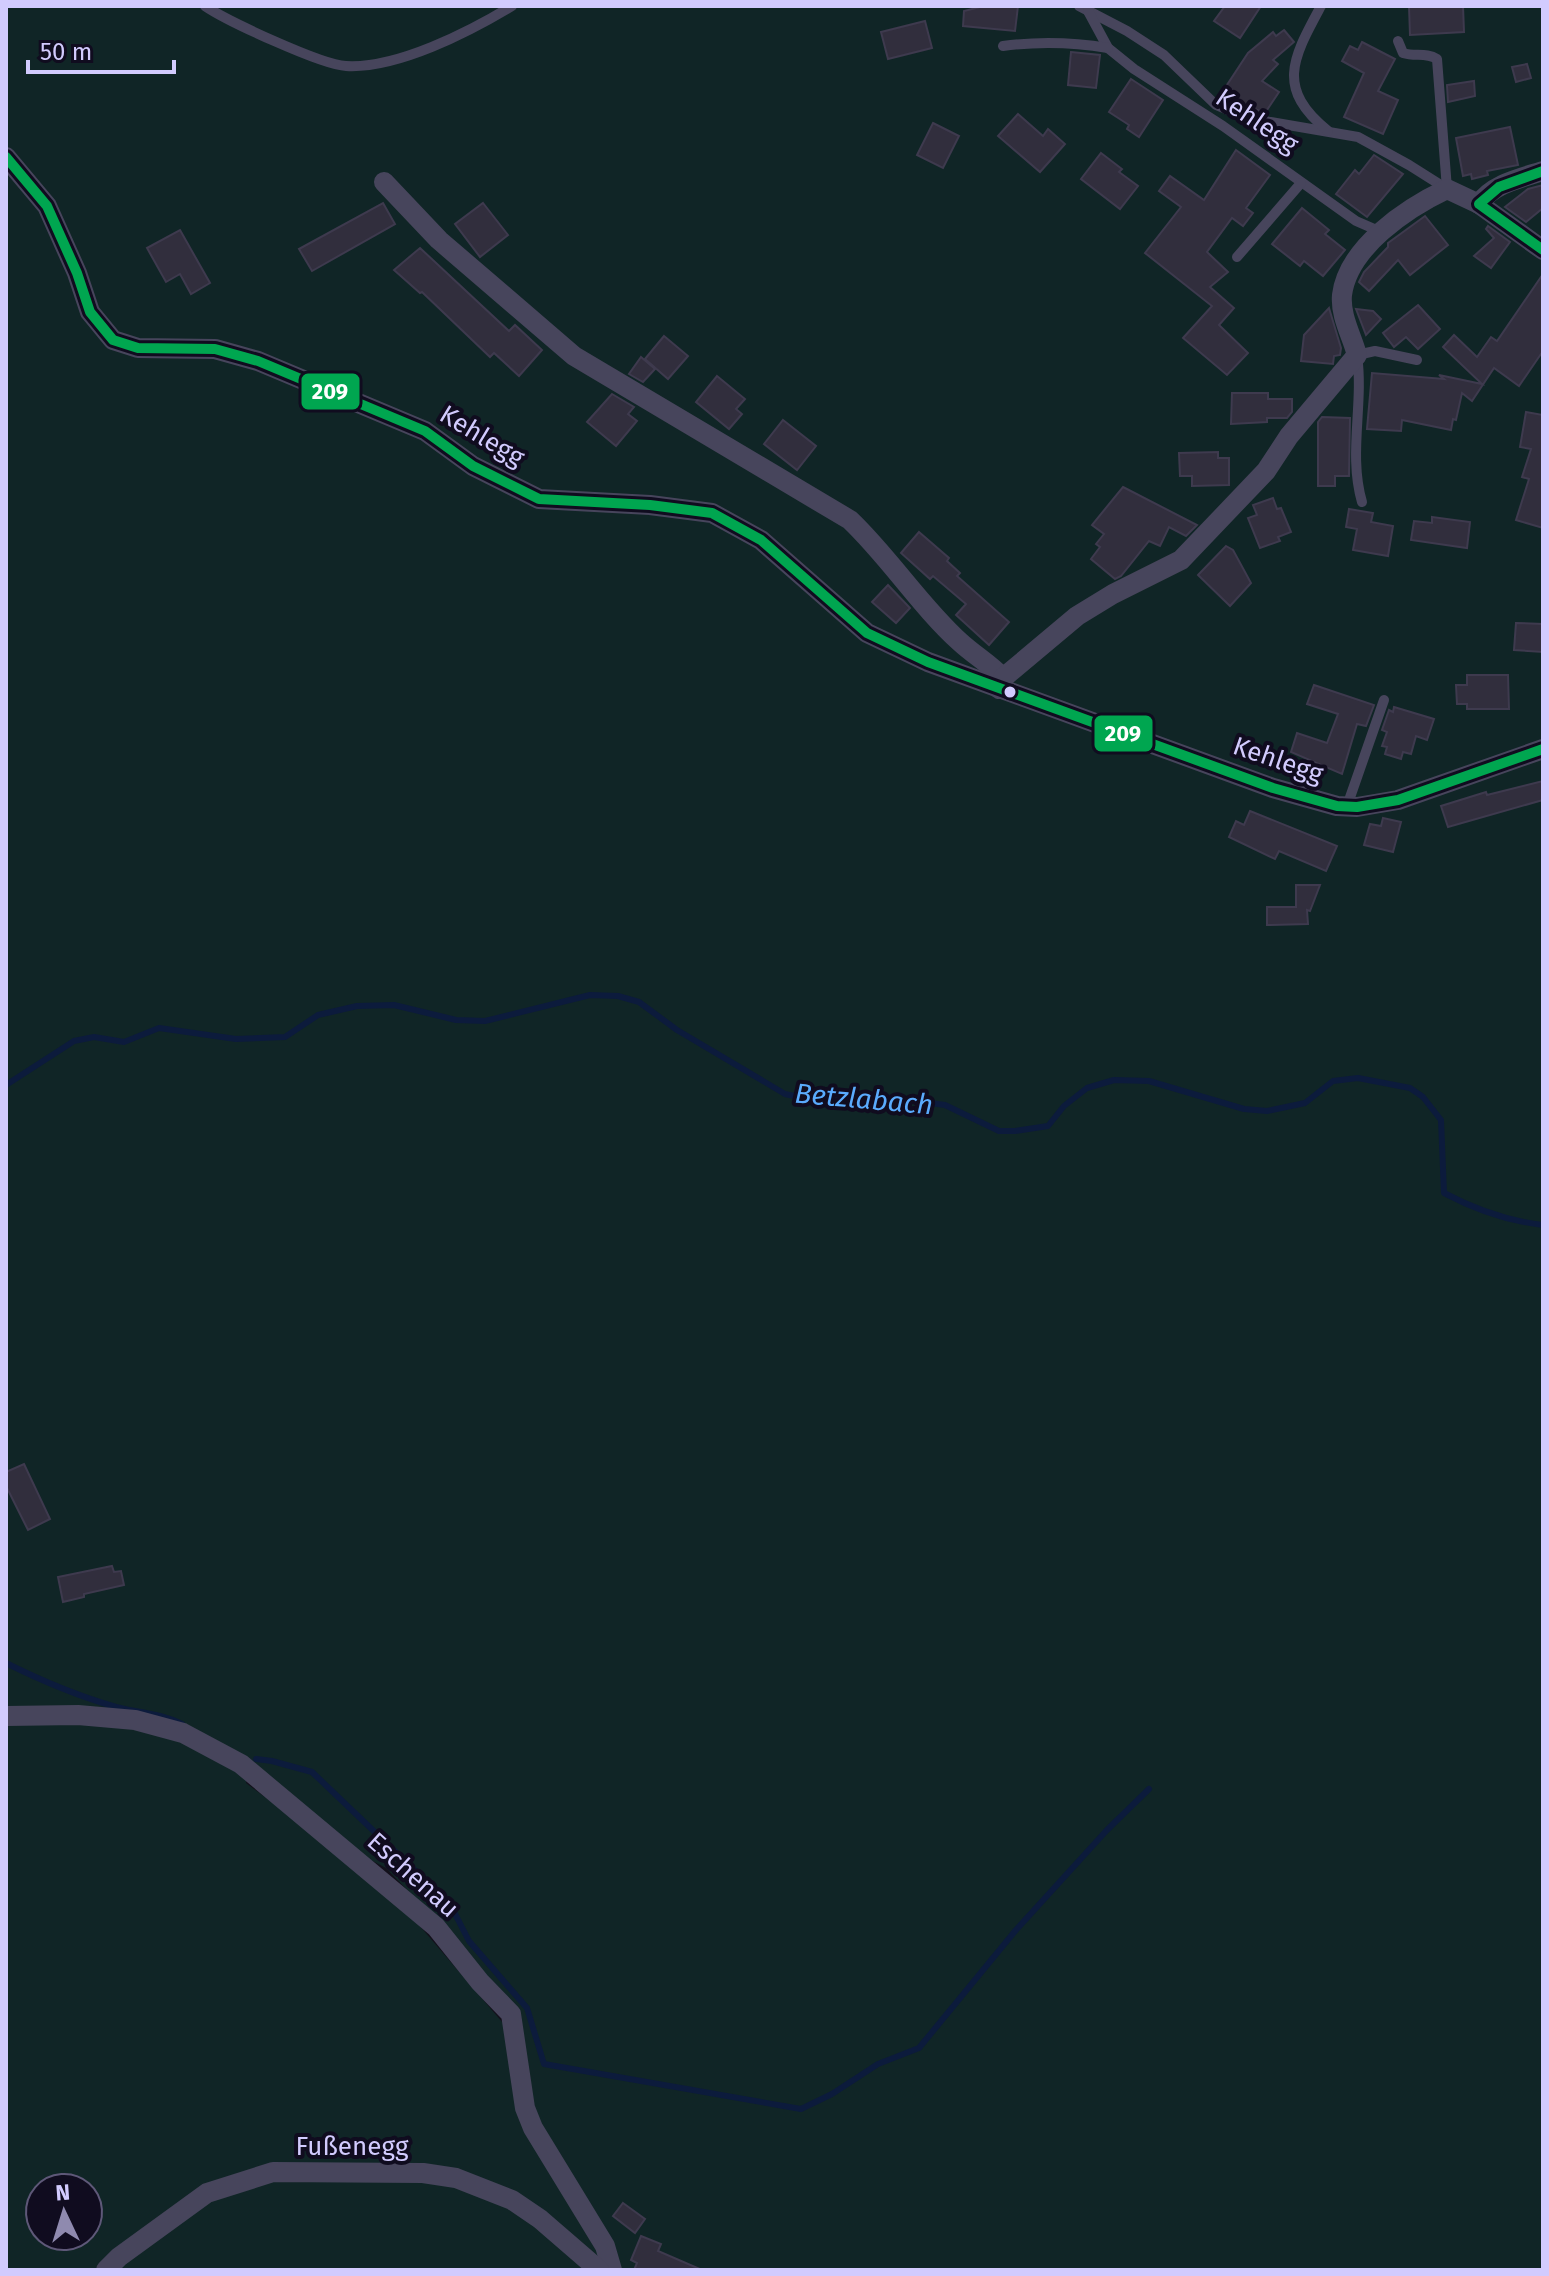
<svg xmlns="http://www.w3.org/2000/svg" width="1549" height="2276" font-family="'Fira Sans',sans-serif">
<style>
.green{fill:#102526;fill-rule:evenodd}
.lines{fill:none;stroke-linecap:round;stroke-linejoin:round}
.stream{stroke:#0c1b3c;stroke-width:6}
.building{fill:#312e3d;stroke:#3e3a4e;stroke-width:2}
.lane{stroke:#47455c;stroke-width:10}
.street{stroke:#47455c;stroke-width:20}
.bus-1-casing{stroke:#100c1f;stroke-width:16}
.bus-1{stroke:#00a650;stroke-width:10}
.bus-dot{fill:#d2cbfe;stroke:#100c1f;stroke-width:3}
.labels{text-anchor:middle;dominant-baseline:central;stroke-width:8;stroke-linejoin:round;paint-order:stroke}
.street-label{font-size:26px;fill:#d2cbfe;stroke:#100c1f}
.water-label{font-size:28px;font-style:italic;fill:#5aabfd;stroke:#100c1f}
.line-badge{stroke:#100c1f;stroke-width:3}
.badge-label{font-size:22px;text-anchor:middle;font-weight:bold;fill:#fff}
</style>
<rect width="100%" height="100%" fill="#13101b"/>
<!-- green -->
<path class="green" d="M6,6H1543V2270H6ZM251,1764L363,1856L386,1868L437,1921L522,2031L532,2114L503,2023L407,1911L304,1826L246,1783ZM40,2188H88V2236H40Z"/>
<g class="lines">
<!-- stream -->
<g class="stream">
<path d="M6,1085L74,1041L94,1037L124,1042L159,1028L236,1039L285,1037L318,1015L357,1006L394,1005L456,1020L485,1021L590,995L618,996L639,1002L677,1030L785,1094L812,1100L857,1101L879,1096L945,1105L999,1131H1015L1048,1126L1064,1106L1087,1088L1114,1080L1149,1081L1244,1109L1267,1111L1305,1103L1333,1081L1358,1078L1410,1088L1423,1097L1441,1120L1444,1193C1476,1210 1508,1221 1543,1225"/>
<path d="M6,1663C42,1681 78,1696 116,1707C139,1713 161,1713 182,1724"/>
<polyline points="256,1759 272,1761 312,1772 450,1904 469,1941 527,2008 544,2064 801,2109 832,2094 878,2064 919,2048 1016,1930 1107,1830 1149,1789"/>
</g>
</g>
<!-- building -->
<g class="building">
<polygon points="984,6 1018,6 1015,31 963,26 964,11"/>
<polygon points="1225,6 1261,6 1240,38 1214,21"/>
<polygon points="1409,6 1463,6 1464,32 1410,35"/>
<polygon points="925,21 932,48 888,59 881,32"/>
<polygon points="1284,30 1294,42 1273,60 1278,64 1262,81 1279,92 1265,113 1255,109 1254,111 1223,91 1248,53 1273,32 1276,36"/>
<polygon points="1362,42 1395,59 1378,91 1398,100 1383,134 1344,117 1364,73 1342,61 1350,46 1358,50"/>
<polygon points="1071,52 1100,55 1096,88 1068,85"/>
<polygon points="1527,64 1531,78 1516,82 1512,67"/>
<polygon points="1131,79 1163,100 1139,137 1127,129 1129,125 1109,112"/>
<polygon points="1474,81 1475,96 1448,102 1447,85"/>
<polygon points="1018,114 1043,136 1048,129 1065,144 1040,172 998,136"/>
<polygon points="933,123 959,136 943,168 917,155"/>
<polygon points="1510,127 1518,165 1487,171 1488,175 1472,179 1471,174 1463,176 1456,138"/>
<polygon points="1236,150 1270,175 1246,208 1253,213 1243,226 1232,218 1207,252 1228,272 1210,287 1234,308 1219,325 1248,353 1227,375 1183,338 1212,306 1145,253 1181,207 1159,191 1170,176 1204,200"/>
<polygon points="1101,153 1122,169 1119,172 1138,186 1120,209 1081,179"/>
<polygon points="1374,155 1403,174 1367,217 1336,194 1355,170 1359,174"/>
<polygon points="1543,185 1543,208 1526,222 1505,207 1528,189"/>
<polygon points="383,203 395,224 312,271 299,249"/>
<polygon points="483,203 508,235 480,257 455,224"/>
<polygon points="1302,208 1329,230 1325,234 1345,250 1323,276 1304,261 1300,266 1272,244"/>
<polygon points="1425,216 1448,245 1410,275 1398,260 1369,291 1359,282 1364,272 1388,247 1388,243"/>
<polygon points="1488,226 1510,242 1491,268 1474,256 1494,238 1486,229"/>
<polygon points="180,230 210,283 191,294 180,274 166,282 147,248"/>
<polygon points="420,248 509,331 515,325 542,350 519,376 494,353 490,357 422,292 420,293 394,270"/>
<polygon points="1543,274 1543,351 1519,386 1494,368 1472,401 1462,393 1456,420 1453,419 1451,430 1402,420 1401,431 1367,429 1372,373 1444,379 1439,375 1482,384 1443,347 1454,335 1477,357 1491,337 1497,341"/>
<polygon points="1418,305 1440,329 1418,349 1406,337 1394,347 1383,333"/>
<polygon points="1329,308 1341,348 1340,355 1334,356 1333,364 1301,361 1304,335"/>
<polygon points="1356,309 1373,311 1381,319 1366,335"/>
<polygon points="664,336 688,356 668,379 645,359"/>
<polygon points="641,357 655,369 643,382 629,374"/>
<polygon points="717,376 745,399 736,409 742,414 729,429 696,402"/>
<polygon points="1232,393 1268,393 1268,399 1292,399 1292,412 1287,418 1267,418 1267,422 1231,424"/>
<polygon points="612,394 634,407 628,414 637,421 616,446 587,422"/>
<polygon points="1526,412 1543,415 1543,528 1516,520 1529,479 1522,477 1531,449 1520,447"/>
<polygon points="1322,417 1350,418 1349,476 1335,476 1335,486 1318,486 1318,422"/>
<polygon points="783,420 816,446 797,470 764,444"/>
<polygon points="1218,452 1218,458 1229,458 1229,485 1192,486 1192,476 1180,476 1179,453"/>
<polygon points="1123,487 1197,525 1186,536 1169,527 1160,546 1149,541 1121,576 1115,579 1091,559 1100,547 1096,544 1104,534 1092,525"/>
<polygon points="1273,498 1277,509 1281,508 1291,532 1278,537 1280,541 1260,548 1248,518 1257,515 1253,505"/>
<polygon points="1349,509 1373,513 1371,522 1393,526 1388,556 1353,550 1357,529 1346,527"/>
<polygon points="1432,517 1470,522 1467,548 1411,540 1414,521 1432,523"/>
<polygon points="919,532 949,558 947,561 960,573 957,576 1009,622 989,645 956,615 966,604 933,576 930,579 901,553"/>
<polygon points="1226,546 1233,550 1251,583 1230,606 1198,575"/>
<polygon points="888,585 910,608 896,623 872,602"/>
<polygon points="1516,623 1543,624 1543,652 1514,650"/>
<polygon points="1467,675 1508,675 1509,709 1467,709 1467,704 1457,704 1456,685 1467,685"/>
<polygon points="1314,685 1374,705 1366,726 1357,724 1342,774 1291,752 1297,733 1327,743 1338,714 1307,704"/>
<polygon points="1394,707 1434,719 1427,740 1416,736 1411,754 1403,752 1401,759 1385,754 1387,747 1382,746 1387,732 1382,730 1389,710 1393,712"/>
<polygon points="1543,781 1543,800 1448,827 1441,806 1486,792 1487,795"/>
<polygon points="1250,811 1337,846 1326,871 1279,851 1275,859 1229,837 1236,821 1244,825"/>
<polygon points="1383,818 1401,822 1393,852 1364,845 1370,824 1381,826"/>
<polygon points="1296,885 1320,885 1310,911 1307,910 1308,924 1267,925 1267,907 1296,907"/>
<polygon points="24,1464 50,1519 28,1530 6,1486 6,1472"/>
<polygon points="112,1566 114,1572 121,1571 124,1585 84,1594 84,1597 63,1602 58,1577"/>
<polygon points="623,2203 645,2219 635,2233 613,2216"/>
<polygon points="641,2236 661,2244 658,2251 702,2270 634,2270 637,2263 631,2260"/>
</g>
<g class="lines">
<!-- lane -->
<g class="lane">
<path d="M205,6C227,21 322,65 346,66C397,69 469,32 512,6"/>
<polyline points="1079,6 1127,31 1164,55 1216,105 1247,118 1358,137 1409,165 1447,189"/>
<path d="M1321,6C1293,58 1275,88 1328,131"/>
<polyline points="1088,11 1108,48 1134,69 1223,126 1356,221 1379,231"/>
<path d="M1398,41L1403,53C1415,57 1426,52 1437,59L1447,189"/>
<path d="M1003,46C1040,41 1072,42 1108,48"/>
<polyline points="1237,257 1301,183"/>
<path d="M1362,502C1348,454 1364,404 1357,355L1375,351L1417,360"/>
<polyline points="1347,806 1384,700"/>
</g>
<!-- street -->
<g class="street">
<polyline points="6,157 47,206 77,273 90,312 113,340 138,348 215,349 258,361 425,431 473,466 539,499 650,505 712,513 761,540 867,633 928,662 1273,788 1337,806 1357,807 1398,800 1543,749"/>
<path d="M384,182L439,240L574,356L850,520C889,557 921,607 960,642C974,655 990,664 1003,678"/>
<path d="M1479,204C1492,184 1521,178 1543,171"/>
<path d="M999,689L1003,678L1077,616L1113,594L1181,560L1266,471L1289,436L1357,355C1352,336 1340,316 1342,295C1348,247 1407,208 1447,189L1479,204L1543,250"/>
<polyline points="6,1716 78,1715 135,1720 183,1733 241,1764 436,1927 480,1982 511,2014 525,2108 533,2128 605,2246 612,2270"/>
<polyline points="106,2270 119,2257 207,2193 273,2172 423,2173 456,2178 512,2200 540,2219 599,2270"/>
</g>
<defs>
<g id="bus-1">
<polyline points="6,157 47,206 77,273 90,312 113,340 138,348 215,349 258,361 425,431 473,466 539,499 650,505 712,513 761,540 867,633 928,662 1273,788 1337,806 1357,807 1398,800 1543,749"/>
<polyline points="1543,171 1499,187 1479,204 1543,250"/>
</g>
</defs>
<!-- bus-1 casing -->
<use href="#bus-1" class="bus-1-casing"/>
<!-- bus-1 -->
<use href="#bus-1" class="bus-1"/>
</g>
<!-- markers -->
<circle class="bus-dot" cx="1010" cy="692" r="7"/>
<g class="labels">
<!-- street labels -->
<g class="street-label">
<text transform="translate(1257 121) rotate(34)">Kehlegg</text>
<text transform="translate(482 436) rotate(31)">Kehlegg</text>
<text transform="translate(1278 760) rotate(19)">Kehlegg</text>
<text transform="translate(413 1875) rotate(42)">Eschenau</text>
<text x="352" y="2146">Fußenegg</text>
</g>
<!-- water labels -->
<g class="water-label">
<text transform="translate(864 1099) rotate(5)">Betzlabach</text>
</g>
</g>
<g class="line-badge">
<rect x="300" y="372" width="61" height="39" rx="8" fill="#00a650"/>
<rect x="1093" y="714" width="61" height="39" rx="8" fill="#00a650"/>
</g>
<g class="badge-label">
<text x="330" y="399">209</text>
<text x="1123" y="741">209</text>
</g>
<!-- border -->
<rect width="1549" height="2276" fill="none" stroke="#d2cbfe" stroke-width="16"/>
<!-- north arrow -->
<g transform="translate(64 2212) rotate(356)"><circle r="38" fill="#100c1f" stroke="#5e5878" stroke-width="2"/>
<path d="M0-6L14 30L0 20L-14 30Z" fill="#8f8aaf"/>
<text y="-12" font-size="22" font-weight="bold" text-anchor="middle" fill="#d2cbfe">N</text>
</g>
<!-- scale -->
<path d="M28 60v12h146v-12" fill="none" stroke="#d2cbfe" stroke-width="4"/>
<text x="40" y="60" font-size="24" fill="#d2cbfe" stroke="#100c1f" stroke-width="6" paint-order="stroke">50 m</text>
</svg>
